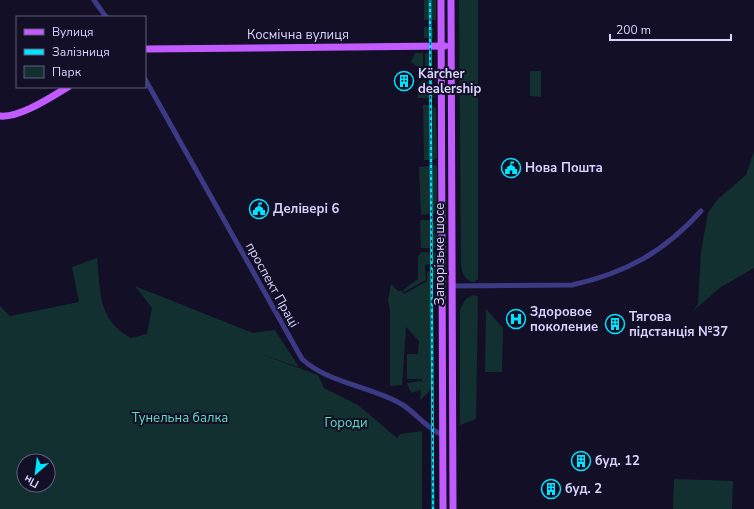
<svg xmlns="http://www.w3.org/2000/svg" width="754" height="509" font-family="'Nunito Sans',sans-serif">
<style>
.green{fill:#12302f;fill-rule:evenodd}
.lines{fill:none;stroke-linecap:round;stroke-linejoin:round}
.minor{stroke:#3d3a85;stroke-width:5}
.major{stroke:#c25bff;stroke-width:7}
.rail-casing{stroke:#00e5ff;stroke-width:2.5}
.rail{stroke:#130f26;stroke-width:1;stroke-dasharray:3;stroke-linecap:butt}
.labels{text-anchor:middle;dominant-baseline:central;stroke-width:4;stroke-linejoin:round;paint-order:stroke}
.street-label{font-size:13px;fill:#d9d4ff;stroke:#130f26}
.poi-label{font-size:13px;font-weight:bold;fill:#d9d4ff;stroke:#130f26;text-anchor:start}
.park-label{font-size:13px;fill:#5fe0c0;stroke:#130f26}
</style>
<rect width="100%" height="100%" fill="#130f26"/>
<!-- green -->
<g class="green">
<rect x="424" y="0" width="12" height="20"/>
<path d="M459,0H478V279L474,282C464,281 462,273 461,264Z"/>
<polygon points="424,27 433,28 433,38 424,38"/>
<polygon points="415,53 423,53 423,71 411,62"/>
<polygon points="425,53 431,54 431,73 425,72"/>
<polygon points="530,71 541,71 541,97 530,96"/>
<polygon points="422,80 433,83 434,98 418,98 418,85"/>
<polygon points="423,105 432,105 436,108 437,158 434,160 424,160"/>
<polygon points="754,151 754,268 721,287 693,311 698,304 701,251 708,213 717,200 746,175"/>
<polygon points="437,165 437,213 421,215 419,167"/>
<polygon points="422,220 429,220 437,224 438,244 435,248 421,248 420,221"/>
<polygon points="421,252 436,253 437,263 425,265 426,280 404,292 403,290 418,279 418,257"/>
<path d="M97,258C101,293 97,319 131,338L147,334L152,308L135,286L253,333L275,330L299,367L260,354L318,375L324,388L358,405L397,438L400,434L422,431V509H0V306L10,316L79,302L72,267ZM24,461H48V485H24Z"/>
<polygon points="437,265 437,277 432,280 431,388 427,394 420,400 421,390 411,393 407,383 422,381 421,377 421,379 407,379 407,354 418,354 419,341 406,327 402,385 390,386 390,311 388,300 391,284 398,291 402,291 404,294 427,281 427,273 433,266"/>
<polygon points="472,295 478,296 476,419 460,425 460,310 465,300"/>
<polygon points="486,309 503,328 502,372 485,372"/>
<polygon points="674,479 733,481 732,509 673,509"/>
</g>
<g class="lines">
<!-- minor -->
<g class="minor">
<polyline points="94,0 106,17"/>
<path d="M145,79L302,359C329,384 372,386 403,405C417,414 427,429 443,435"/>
<path d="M452,286L572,285C626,273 664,252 701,211"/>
</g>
<!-- major -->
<g class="major">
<polyline points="441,0 443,509"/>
<polyline points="451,0 453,509"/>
<polyline points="145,49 445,46"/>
<path d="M0,116C20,118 51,97 68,87"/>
</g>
<defs>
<polyline id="rail" points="430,0 433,509"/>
</defs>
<!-- rail casing -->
<use href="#rail" class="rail-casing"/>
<!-- rail -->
<use href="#rail" class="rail"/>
</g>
<!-- icons -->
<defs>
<symbol id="building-ring" viewBox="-11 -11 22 22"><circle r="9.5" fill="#130f26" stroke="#00e5ff" stroke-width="1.5"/><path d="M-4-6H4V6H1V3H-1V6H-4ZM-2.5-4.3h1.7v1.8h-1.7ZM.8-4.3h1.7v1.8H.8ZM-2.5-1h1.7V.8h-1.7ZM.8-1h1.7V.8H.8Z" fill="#00e5ff"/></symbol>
<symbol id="civic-ring" viewBox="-11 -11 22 22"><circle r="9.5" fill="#130f26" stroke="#00e5ff" stroke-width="1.5"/><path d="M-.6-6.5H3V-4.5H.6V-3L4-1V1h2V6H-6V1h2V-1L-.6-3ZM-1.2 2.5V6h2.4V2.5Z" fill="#00e5ff"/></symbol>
<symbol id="hospital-ring" viewBox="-11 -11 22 22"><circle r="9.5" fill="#130f26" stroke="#00e5ff" stroke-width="1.5"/><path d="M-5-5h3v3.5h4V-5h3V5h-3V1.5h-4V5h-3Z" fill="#00e5ff"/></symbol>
</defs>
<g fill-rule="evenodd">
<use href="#building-ring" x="393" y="70" width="22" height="22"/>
<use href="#civic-ring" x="500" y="157" width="22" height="22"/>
<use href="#civic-ring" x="248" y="198" width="22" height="22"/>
<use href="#hospital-ring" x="505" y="308" width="22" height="22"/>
<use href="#building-ring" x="604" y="313" width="22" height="22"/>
<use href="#building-ring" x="570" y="450" width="22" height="22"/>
<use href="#building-ring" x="540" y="478" width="22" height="22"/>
</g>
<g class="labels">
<!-- street labels -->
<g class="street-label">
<text x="298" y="35">Космічна вулиця</text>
<text transform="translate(440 254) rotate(-90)">Запорізьке шосе</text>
<text transform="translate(272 285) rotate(61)">проспект Праці</text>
</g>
<!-- poi labels -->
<g class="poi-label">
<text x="418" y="74">Kärcher<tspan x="418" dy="15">dealership</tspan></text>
<text x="525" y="168">Нова Пошта</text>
<text x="273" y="209">Делівері 6</text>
<text x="530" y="312">Здоровое<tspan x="530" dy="15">поколение</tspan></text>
<text x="629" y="317">Тягова<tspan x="629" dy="15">пiдстанцiя №37</tspan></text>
<text x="595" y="461">буд. 12</text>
<text x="565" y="489">буд. 2</text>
</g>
<!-- park labels -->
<g class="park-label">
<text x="180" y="418">Тунельна балка</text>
<text x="346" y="423">Городи</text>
</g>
</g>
<!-- legend -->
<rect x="16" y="16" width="130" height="72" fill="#130f26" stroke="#625e7d"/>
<rect x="24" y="29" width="20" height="6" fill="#c25bff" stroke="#625e7d"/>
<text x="52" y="36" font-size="12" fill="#d9d4ff">Вулиця</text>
<rect x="24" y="49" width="20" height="6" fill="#00e5ff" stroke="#625e7d"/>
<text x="52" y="56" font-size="12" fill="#d9d4ff">Залізниця</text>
<rect x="24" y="66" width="20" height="12" fill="#12302f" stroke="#625e7d"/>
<text x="52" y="76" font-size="12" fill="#d9d4ff">Парк</text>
<!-- north arrow -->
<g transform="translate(36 473) rotate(208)"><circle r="19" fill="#130f26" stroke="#625e7d"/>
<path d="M0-3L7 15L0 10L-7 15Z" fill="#00e5ff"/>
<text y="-6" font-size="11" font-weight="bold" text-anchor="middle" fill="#d9d4ff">Пн</text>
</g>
<!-- scale -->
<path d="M610 34v6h121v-6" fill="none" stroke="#d9d4ff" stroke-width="2"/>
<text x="616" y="34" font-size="12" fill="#d9d4ff" stroke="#130f26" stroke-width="3" paint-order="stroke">200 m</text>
</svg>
